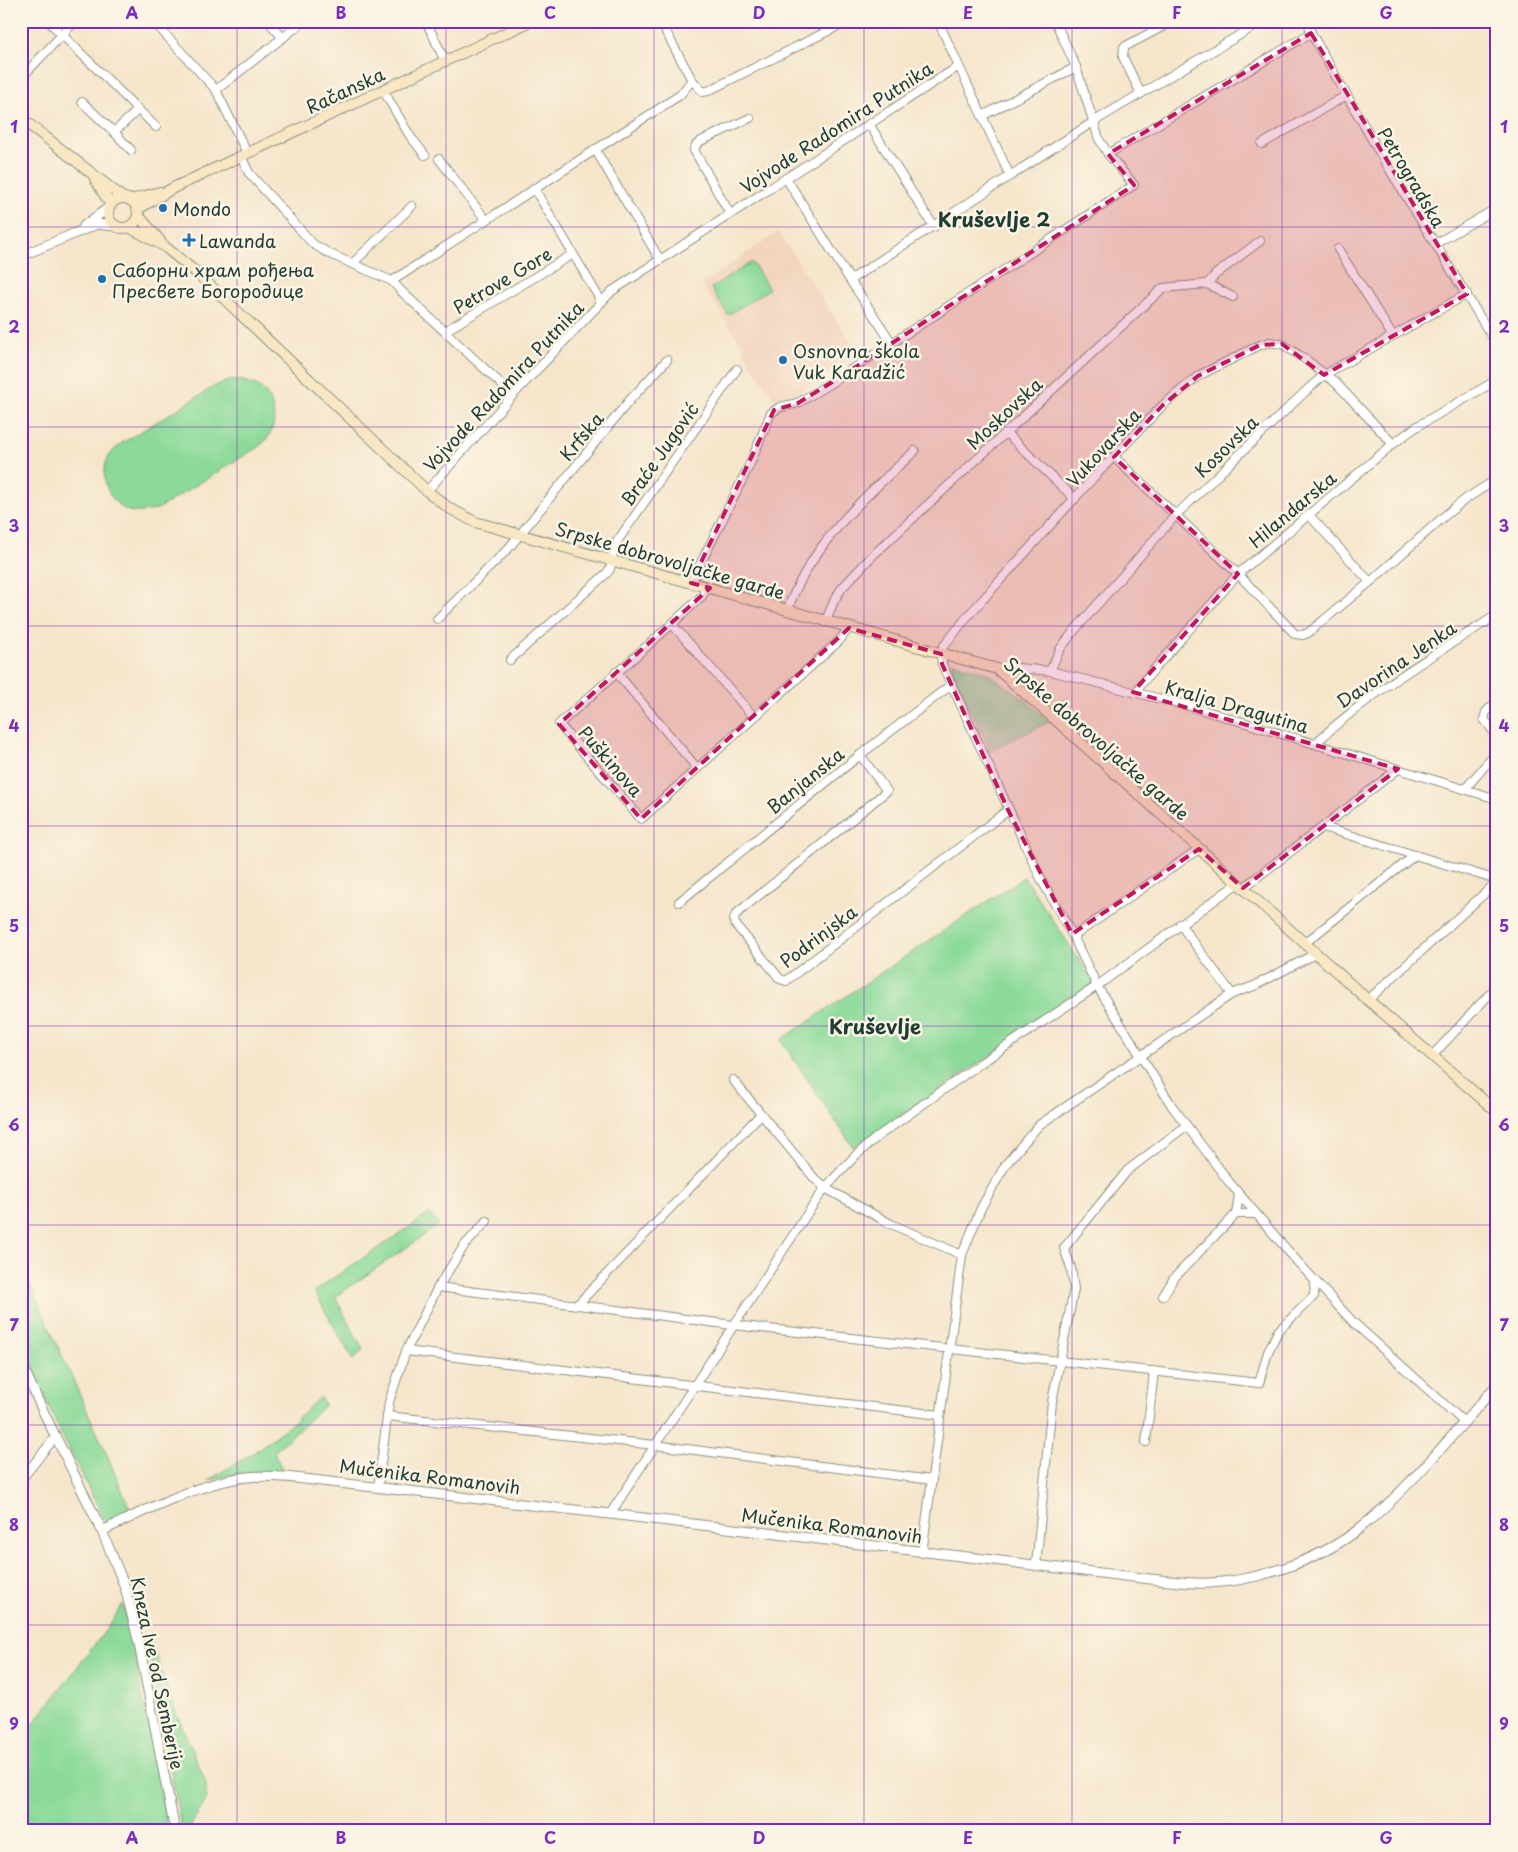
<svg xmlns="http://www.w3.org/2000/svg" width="1518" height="1852" font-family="'Playpen Sans',sans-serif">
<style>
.built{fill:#f2d4be}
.green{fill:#8bda9a;stroke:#558c67}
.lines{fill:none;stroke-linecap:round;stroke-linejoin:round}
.minor-casing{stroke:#8a9180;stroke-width:10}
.tertiary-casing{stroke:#8a9180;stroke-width:11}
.secondary-casing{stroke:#8a9180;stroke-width:12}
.minor{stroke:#fff;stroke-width:8}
.tertiary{stroke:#fff;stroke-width:9}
.secondary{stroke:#f9e7c3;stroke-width:10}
.marked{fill:#c2185b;fill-opacity:0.2;stroke:#c2185b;stroke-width:4;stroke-dasharray:10 6;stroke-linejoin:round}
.grid{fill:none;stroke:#7b2cbf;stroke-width:1;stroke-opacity:0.55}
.poi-dot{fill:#1f6fb2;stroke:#fcf5e5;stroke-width:2}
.labels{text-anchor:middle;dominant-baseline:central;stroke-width:5;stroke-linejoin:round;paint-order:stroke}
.street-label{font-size:18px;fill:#1f3d34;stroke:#fcf5e5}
.poi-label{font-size:18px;fill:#1f3d34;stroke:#fcf5e5;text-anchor:start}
.quarter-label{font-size:20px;font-weight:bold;fill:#1f3d34;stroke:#fcf5e5}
.neatline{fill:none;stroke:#7b2cbf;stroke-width:2}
.grid-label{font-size:16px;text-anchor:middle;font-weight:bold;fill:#7b2cbf}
</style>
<rect width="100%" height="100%" fill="#fcf5e5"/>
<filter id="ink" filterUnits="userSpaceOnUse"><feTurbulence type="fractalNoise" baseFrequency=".02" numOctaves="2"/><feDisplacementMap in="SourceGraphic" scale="10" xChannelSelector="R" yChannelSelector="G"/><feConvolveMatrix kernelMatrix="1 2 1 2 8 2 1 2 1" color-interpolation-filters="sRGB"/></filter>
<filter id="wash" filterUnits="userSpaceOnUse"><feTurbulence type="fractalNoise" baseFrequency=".0096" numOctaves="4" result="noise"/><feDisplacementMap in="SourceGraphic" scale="20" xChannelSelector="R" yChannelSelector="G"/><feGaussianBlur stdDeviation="1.12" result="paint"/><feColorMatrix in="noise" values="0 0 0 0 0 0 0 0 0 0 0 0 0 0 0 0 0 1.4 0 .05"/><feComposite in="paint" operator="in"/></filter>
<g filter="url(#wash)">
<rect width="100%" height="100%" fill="#f5e5cb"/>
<!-- built -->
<polygon class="built" points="778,232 859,354 782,403 777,402 749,362 750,360 743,351 744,348 701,284"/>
<!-- green -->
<g class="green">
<polygon points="752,262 769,289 728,315 711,288"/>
<path d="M231,380C241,380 252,382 261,388C274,399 278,422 269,436C266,440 262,444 258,447L159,508C150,512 139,513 129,511C111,505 100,481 106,463C109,454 115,449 122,443L217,385Z"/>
<polygon points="952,662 987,673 1022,697 1050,721 991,751 951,671"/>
<polygon points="1024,877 1096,985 853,1147 781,1040"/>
<polygon points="429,1214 439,1225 335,1297 363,1350 353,1360 314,1291"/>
<polygon points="21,1280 22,1282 29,1283 104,1448 132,1514 106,1523 59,1429 21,1345"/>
<polygon points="320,1397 325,1405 274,1452 283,1472 247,1473 209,1480 253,1453 290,1425"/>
<polygon points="123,1604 133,1646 168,1831 21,1831 21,1740 106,1630"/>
<polygon points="146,1638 150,1638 175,1710 206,1783 206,1800 188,1831 182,1831"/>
</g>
</g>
<g filter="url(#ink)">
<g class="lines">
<defs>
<g id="minor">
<polyline points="48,21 156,127"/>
<polyline points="153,21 216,90 247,153"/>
<polyline points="268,21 283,38"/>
<polyline points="426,21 445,61"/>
<polyline points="938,21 1010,176"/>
<polyline points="1308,21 1311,33 1385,162 1497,345"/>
<polyline points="21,78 75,21"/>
<polyline points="692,80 703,92 708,91 848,21"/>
<polyline points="216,90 304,21"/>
<polyline points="383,90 410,136 425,155"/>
<polyline points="1141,94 1123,57 1124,47 1173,21"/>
<polyline points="82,102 114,132 138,110"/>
<polyline points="982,116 1076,67"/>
<polyline points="869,124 934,227"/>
<polyline points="114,132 131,150"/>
<polyline points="1262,144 1347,95"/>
<polyline points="595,149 660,260"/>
<polyline points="1108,154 1311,33"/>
<polyline points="241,156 249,173 313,244 330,254 392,281 400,290 513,395"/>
<polyline points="439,159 486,220"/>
<polyline points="786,178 850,280 1093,122 1263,21"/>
<polyline points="534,188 601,301"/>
<polyline points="730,214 694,150 696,145 701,141 750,118"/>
<polyline points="1435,244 1497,208"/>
<polyline points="1338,249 1392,335"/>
<polyline points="352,264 412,206"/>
<polyline points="850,280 892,343"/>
<polyline points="392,281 680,95 692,80 660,21"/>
<polyline points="1207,284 1216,274 1260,241"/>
<polyline points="445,331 573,254"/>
<polyline points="1005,432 1075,499"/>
<polyline points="1393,444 1336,383 1305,359 1282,344 1269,342 1260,345 1198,376 1163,405 1094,477 967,617 943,647 941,654 942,664 1042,881 1072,934 1097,986 1172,1106 1229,1182 1295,1259 1353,1322 1464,1422"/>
<polyline points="1114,457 1238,574 1295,634 1303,635 1308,633 1370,582 1448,513 1467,498 1497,479"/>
<polyline points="427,491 513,395 612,291 959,66"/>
<polyline points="1309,515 1370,582"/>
<polyline points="691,583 750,464 771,413 780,407 798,403 834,381 1134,185 1108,154 1099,139 1076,67 1055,21"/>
<polyline points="707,587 703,595 672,624 559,724 641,819 839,641 849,628"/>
<path d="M787,611C811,544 863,498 915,451"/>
<polyline points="437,619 508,549 629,401 667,360"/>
<polyline points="825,622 835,599 842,588 872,556 1163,288 1207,284 1233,297"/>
<polyline points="672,624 754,717"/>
<polyline points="510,660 607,573 610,569 614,546 737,369"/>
<polyline points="997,669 1018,668 1050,671 1094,682 1196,708 1497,799"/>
<polyline points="1050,671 1060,649 1074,631 1176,515 1306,391 1324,375 1467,294"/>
<polyline points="616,672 697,768"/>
<polyline points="1136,693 1142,683 1238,574 1393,444 1416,427 1497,380"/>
<polyline points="1497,701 1486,712 1484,719 1497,736"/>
<path d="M1317,744L1319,740C1372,691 1436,653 1497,615"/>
<polyline points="860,755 887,791 736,914 734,919 735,924 780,979 786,981 1008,810"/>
<polyline points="1465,789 1497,752"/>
<polyline points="1323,827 1497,880"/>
<polyline points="1243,888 1398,769"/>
<polyline points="679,902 860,755 952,684"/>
<polyline points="1072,934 1078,933 1199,849"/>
<polyline points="1305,943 1415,855"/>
<polyline points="1232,994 1254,986 1317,953"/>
<polyline points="1368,1000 1497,882"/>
<polyline points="1433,1055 1497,986"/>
<polyline points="733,1080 815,1179 825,1188 891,1224 962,1255"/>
<polyline points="1236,1214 1255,1214"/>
<polyline points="438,1287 733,1325 1259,1383 1268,1352 1278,1331 1314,1296 1315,1281"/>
<polyline points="1163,1296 1174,1278 1236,1214 1239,1195"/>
<polyline points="577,1305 761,1114"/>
<polyline points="406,1351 940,1415"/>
<polyline points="387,1416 655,1445 932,1480"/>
<polyline points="1146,1442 1154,1371"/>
<polyline points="21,1480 56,1436"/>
<polyline points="378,1487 389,1402 406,1351 438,1287 464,1246 487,1221"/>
<polyline points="610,1514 807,1214 825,1188 854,1157 877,1137 981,1063 1097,986 1238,883"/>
<polyline points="922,1553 962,1255 981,1208 1006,1164 1039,1125 1232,994 1180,924"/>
<polyline points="1036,1566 1052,1402 1074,1289 1071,1268 1064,1248 1128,1170 1186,1126"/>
</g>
<g id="tertiary">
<polyline points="84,226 108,208"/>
<polyline points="21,256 97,224 115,226"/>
<polyline points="21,1363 42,1409 102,1531 125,1587 139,1644 175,1831"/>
<path d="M102,1531C144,1511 201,1482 247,1477C260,1475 273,1477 286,1477L610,1514L1150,1579C1170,1581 1190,1584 1210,1583C1257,1581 1318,1560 1355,1532C1407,1492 1453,1434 1497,1385"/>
</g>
<g id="secondary">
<polyline points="21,118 122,197"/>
<polyline points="95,179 110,204"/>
<circle cx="123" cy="213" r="15"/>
<polyline points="131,200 160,192"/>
<polyline points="138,209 173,188 531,21"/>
<polyline points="138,215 160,241"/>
<polyline points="129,227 164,246 198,274 427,491 449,508 475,522 997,669 1058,722 1368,1000 1497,1112"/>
</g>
</defs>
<!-- minor casing -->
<use href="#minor" class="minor-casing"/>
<!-- tertiary casing -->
<use href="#tertiary" class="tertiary-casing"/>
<!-- secondary casing -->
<use href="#secondary" class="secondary-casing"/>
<!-- minor -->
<use href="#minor" class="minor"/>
<!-- tertiary -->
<use href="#tertiary" class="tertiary"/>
<!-- secondary -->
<use href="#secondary" class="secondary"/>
</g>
</g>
<!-- marked area -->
<path class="marked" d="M1311,33L1467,294L1324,375L1282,344L1260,345L1198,376L1163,405L1114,457L1238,574L1133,692L1398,769L1243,888L1199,849L1072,934L1008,810L942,664L941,654L849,628L641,819L559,724L710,588L691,583L774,410L798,403L834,381L1134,185L1108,154Z"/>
<!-- grid -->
<path class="grid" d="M237,21V1831M446,21V1831M654,21V1831M864,21V1831M1072,21V1831M1282,21V1831M21,227H1497M21,427H1497M21,626H1497M21,826H1497M21,1026H1497M21,1225H1497M21,1425H1497M21,1625H1497"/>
<!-- markers -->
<g class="poi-dot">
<circle cx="163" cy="208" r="5"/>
<path d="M186.5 232.5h5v5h5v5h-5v5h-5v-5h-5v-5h5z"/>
<circle cx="102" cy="279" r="5"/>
<circle cx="783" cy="360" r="5"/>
</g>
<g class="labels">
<!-- street labels -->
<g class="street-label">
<text transform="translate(345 90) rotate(-25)">Račanska</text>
<text transform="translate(836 127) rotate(-33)">Vojvode Radomira Putnika</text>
<text transform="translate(1412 177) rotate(59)">Petrogradska</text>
<text transform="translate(502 280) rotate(-31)">Petrove Gore</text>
<text transform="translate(503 386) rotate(-47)">Vojvode Radomira Putnika</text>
<text transform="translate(1004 413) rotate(-43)">Moskovska</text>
<text transform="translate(581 436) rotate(-50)">Krfska</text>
<text transform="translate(1226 446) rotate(-44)">Kosovska</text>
<text transform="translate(1103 447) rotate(-47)">Vukovarska</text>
<text transform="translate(659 454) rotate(-55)">Braće Jugović</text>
<text transform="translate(1292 509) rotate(-40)">Hilandarska</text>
<text transform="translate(670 560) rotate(16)">Srpske dobrovoljačke garde</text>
<text transform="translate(1396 664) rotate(-34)">Davorina Jenka</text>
<text transform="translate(1237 706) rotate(16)">Kralja Dragutina</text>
<text transform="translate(1097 738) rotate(41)">Srpske dobrovoljačke garde</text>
<text transform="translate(611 761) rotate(49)">Puškinova</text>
<text transform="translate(805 780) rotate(-39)">Banjanska</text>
<text transform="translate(818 936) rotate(-37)">Podrinjska</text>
<text transform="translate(430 1476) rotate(7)">Mučenika Romanovih</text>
<text transform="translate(832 1525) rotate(7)">Mučenika Romanovih</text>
<text transform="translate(158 1673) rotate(78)">Kneza Ive od Semberije</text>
</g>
<!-- poi labels -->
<g class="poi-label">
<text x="173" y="208">Mondo</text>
<text x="199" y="240">Lawanda</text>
<text x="112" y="269">Саборни храм рођења<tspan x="112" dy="21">Пресвете Богородице</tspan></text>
<text x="793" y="350">Osnovna škola<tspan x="793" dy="21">Vuk Karadžić</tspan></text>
</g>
<!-- quarter labels -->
<g class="quarter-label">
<text x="994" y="219">Kruševlje 2</text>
<text x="875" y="1026">Kruševlje</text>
</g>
</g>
<!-- margin -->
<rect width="1518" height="1852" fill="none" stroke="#fcf5e5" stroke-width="55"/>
<rect x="28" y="28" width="1462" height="1796" class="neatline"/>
<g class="grid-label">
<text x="132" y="19">A</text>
<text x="341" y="19">B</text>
<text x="550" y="19">C</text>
<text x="759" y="19">D</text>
<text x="968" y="19">E</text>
<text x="1177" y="19">F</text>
<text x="1386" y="19">G</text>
<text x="14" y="133">1</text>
<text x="1504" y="133">1</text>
<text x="14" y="333">2</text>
<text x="1504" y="333">2</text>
<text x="14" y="532">3</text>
<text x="1504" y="532">3</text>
<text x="14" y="732">4</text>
<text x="1504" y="732">4</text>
<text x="14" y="932">5</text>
<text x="1504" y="932">5</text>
<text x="14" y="1131">6</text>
<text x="1504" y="1131">6</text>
<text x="14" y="1331">7</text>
<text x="1504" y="1331">7</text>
<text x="14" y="1531">8</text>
<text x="1504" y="1531">8</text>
<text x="14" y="1730">9</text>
<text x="1504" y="1730">9</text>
<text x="132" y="1844">A</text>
<text x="341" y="1844">B</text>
<text x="550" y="1844">C</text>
<text x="759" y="1844">D</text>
<text x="968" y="1844">E</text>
<text x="1177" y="1844">F</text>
<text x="1386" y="1844">G</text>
</g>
</svg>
